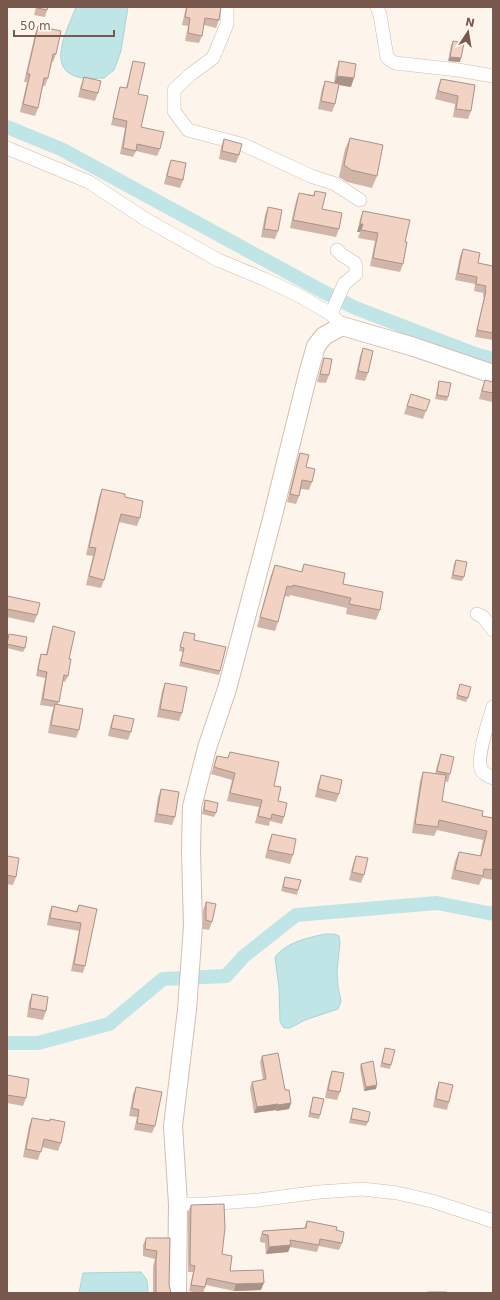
<svg xmlns="http://www.w3.org/2000/svg" width="500" height="1300" font-family="'DejaVu Sans',sans-serif">
<style>
.water{fill:#bfe5e7;stroke:#a5d6d9}
.lines{fill:none;stroke-linecap:round;stroke-linejoin:round}
.canal{stroke:#bfe5e7;stroke-width:14}
.street-casing{stroke:#d0bbb0;stroke-width:14}
.secondary-casing{stroke:#d5bdb0;stroke-width:20}
.street{stroke:#fff;stroke-width:13}
.secondary{stroke:#fff;stroke-width:18}
.wall{fill:#d0b5a8}
.shaded-wall{fill:#a99388}
.building{fill:#f2d2c3;stroke:#a99388}
</style>
<rect width="100%" height="100%" fill="#fdf4eb"/>
<!-- water -->
<g class="water">
<path d="M76,7H128L121,51L114,70L104,78C97,78 89,79 82,78C43,71 68,29 76,7Z"/>
<path d="M325,934H334L339,936L340,942L337,971L338,987L341,1001L338,1009L305,1020L290,1028H284L280,1022L279,988L275,957C287,942 307,938 325,934Z"/>
<polygon points="141,1272 147,1280 148,1293 79,1293 83,1273"/>
</g>
<g class="lines">
<!-- canal -->
<g class="canal">
<polyline points="7,127 61,149 322,291 353,307 475,354 493,359"/>
<polyline points="7,1043 38,1043 109,1024 163,979 226,976 243,957 296,915 437,903 493,914"/>
</g>
<defs>
<g id="street">
<polyline points="227,7 227,24 213,58 191,74 174,90 174,111 188,130 244,145 311,176 335,184 360,200"/>
<polyline points="377,7 380,15 387,57 390,60 395,63 458,70 493,76"/>
<polyline points="7,148 89,182 145,219 218,260 264,279 298,295 331,314 342,326"/>
<polyline points="331,314 344,284 356,274 356,269 355,263 342,255 337,250"/>
<polyline points="477,614 483,617 493,630"/>
<path d="M493,707C489,719 475,761 482,771C485,775 489,776 493,778"/>
<polyline points="178,1204 206,1204 259,1200 319,1192 363,1189 397,1193 432,1201 493,1221"/>
</g>
<polyline id="secondary" points="177,1293 178,1204 173,1126 187,1010 193,926 191,851 192,807 207,748 227,689 272,519 307,378 316,346 324,336 342,326 414,347 493,374"/>
</defs>
<!-- street casing -->
<use href="#street" class="street-casing"/>
<!-- secondary casing -->
<use href="#secondary" class="secondary-casing"/>
<!-- street -->
<use href="#street" class="street"/>
<!-- secondary -->
<use href="#secondary" class="secondary"/>
</g>
<!-- wall -->
<g class="wall">
<polygon points="36,7 48,7 45,17 34,15"/>
<polygon points="186,7 221,7 219,20 216,28 204,25 202,36 199,43 185,41 188,26 182,25"/>
<polygon points="38,26 56,54 53,62 52,62 48,78 45,86 43,86 38,108 35,116 20,112 27,82 24,82 35,34"/>
<polygon points="453,41 460,62 448,61 451,45"/>
<polygon points="133,61 138,94 141,127 160,149 157,156 136,151 133,157 120,154 125,128 111,125 118,94 120,87 126,88 131,68"/>
<polygon points="339,61 351,87 339,85 335,104 332,112 318,109 322,89 325,81 334,83 336,70"/>
<polygon points="84,77 98,93 95,101 78,97 81,85"/>
<polygon points="441,79 475,85 471,111 468,119 453,117 455,104 435,99 438,87"/>
<polygon points="350,138 377,176 372,188 347,182 339,177 345,149"/>
<polygon points="224,139 239,155 236,163 219,159 221,147"/>
<polygon points="171,160 183,180 180,188 164,184 168,168"/>
<polygon points="315,191 322,209 339,229 336,237 290,228 296,201 299,193 313,195"/>
<polygon points="268,207 278,231 275,239 261,237 265,215"/>
<polygon points="363,211 405,242 403,264 400,272 370,266 375,241 358,238 360,232 357,232 360,219"/>
<polygon points="463,249 478,263 493,266 493,340 475,337 484,297 483,297 483,293 474,291 475,284 455,280 460,256"/>
<polygon points="363,348 368,373 365,381 355,379 360,356"/>
<polygon points="324,358 329,375 326,383 317,382"/>
<polygon points="485,380 493,382 493,402 479,399 482,388"/>
<polygon points="439,381 448,397 447,401 435,399 438,385"/>
<polygon points="411,394 426,411 423,419 404,414"/>
<polygon points="300,453 312,482 309,490 301,489 299,496 296,504 287,502 297,461"/>
<polygon points="102,489 125,497 140,518 137,526 119,522 104,580 101,588 86,585 93,556 86,555 99,497"/>
<polygon points="456,560 464,577 462,581 451,579 454,564"/>
<polygon points="304,564 343,584 380,610 376,620 346,614 347,608 290,595 289,597 285,596 278,622 275,631 257,627 271,575 275,565 301,572"/>
<polygon points="7,596 37,615 34,623 7,617"/>
<polygon points="53,626 69,659 68,676 65,682 63,681 58,704 79,730 76,738 48,733 52,712 54,707 40,705 45,678 36,676 39,660 41,654 46,654 51,632"/>
<polygon points="184,632 194,640 220,671 219,675 179,666 183,652 179,651"/>
<polygon points="9,634 25,648 23,652 7,648 7,642"/>
<polygon points="165,683 182,713 179,721 157,717 162,691"/>
<polygon points="459,688 468,698 466,702 456,699"/>
<polygon points="114,715 131,732 128,740 108,736 111,723"/>
<polygon points="230,752 274,786 278,801 284,817 282,824 270,821 269,826 255,823 259,807 227,801 232,780 211,774 217,756 228,758"/>
<polygon points="441,754 450,774 448,782 445,781 442,801 482,816 493,818 493,880 482,878 479,885 451,879 455,861 459,852 480,856 483,840 437,830 434,836 412,833 420,781 423,772 435,774 438,762"/>
<polygon points="321,775 339,794 336,802 315,797 318,783"/>
<polygon points="161,789 175,817 172,825 154,822 158,797"/>
<polygon points="205,800 216,813 214,817 202,814 204,804"/>
<polygon points="272,834 293,855 290,864 265,858 269,842"/>
<polygon points="7,856 16,877 13,885 7,884"/>
<polygon points="356,856 364,875 361,883 349,880 353,864"/>
<polygon points="285,877 298,890 297,895 281,891"/>
<polygon points="206,902 212,922 209,930 203,929 203,910"/>
<polygon points="79,905 97,909 85,966 83,973 71,971 79,931 47,925 49,914 52,906 76,911"/>
<polygon points="32,994 46,1011 43,1020 27,1017 29,1002"/>
<polygon points="385,1048 391,1065 390,1069 380,1067"/>
<polygon points="262,1056 285,1090 291,1103 289,1109 276,1111 276,1110 254,1113 250,1088 252,1082 263,1080 260,1062"/>
<polygon points="361,1064 376,1089 364,1091 360,1068"/>
<polygon points="332,1071 340,1092 337,1100 325,1098 329,1079"/>
<polygon points="7,1075 26,1098 23,1106 7,1103"/>
<polygon points="439,1082 449,1102 447,1110 433,1107 436,1090"/>
<polygon points="136,1087 155,1126 152,1133 134,1130 137,1117 129,1116 133,1094"/>
<polygon points="313,1097 320,1115 319,1119 308,1117"/>
<polygon points="353,1108 368,1122 366,1126 349,1123"/>
<polygon points="32,1118 49,1121 50,1119 61,1143 58,1151 42,1147 38,1160 23,1157 29,1126"/>
<polygon points="191,1205 222,1254 230,1271 261,1290 234,1291 206,1285 203,1293 197,1293 189,1291 193,1272 188,1272 188,1212"/>
<polygon points="307,1221 336,1230 342,1243 339,1250 319,1246 317,1252 290,1247 288,1252 266,1254 265,1243 260,1242 260,1238 263,1231 304,1228"/>
<polygon points="146,1238 170,1238 169,1285 171,1293 153,1293 153,1266 155,1259 143,1256 143,1245"/>
</g>
<!-- shaded-wall -->
<g class="shaded-wall">
<polygon points="450,57 461,58 460,62 448,61"/>
<polygon points="337,76 354,78 351,87 334,84"/>
<polygon points="360,224 363,224 360,232 357,232"/>
<polygon points="377,1085 376,1089 364,1091 366,1087"/>
<polygon points="291,1103 289,1109 276,1111 278,1105"/>
<polygon points="278,1104 276,1110 254,1113 257,1107"/>
<polygon points="291,1245 288,1252 266,1254 269,1247"/>
<polygon points="264,1283 261,1290 234,1291 236,1284"/>
</g>
<!-- building -->
<g class="building">
<polygon points="37,7 48,7 47,10 37,8"/>
<polygon points="187,7 221,7 219,20 205,18 202,36 188,33 190,18 185,17"/>
<polygon points="38,26 61,31 56,54 53,54 48,78 44,78 38,108 23,104 30,74 27,74"/>
<polygon points="453,41 464,43 461,58 450,57"/>
<polygon points="133,61 145,63 138,94 148,96 141,127 164,132 160,149 137,144 136,151 123,148 127,121 113,118 120,87 127,88"/>
<polygon points="339,61 356,64 354,78 337,76"/>
<polygon points="84,77 101,81 98,93 81,89"/>
<polygon points="441,79 475,85 471,111 456,109 458,96 438,91"/>
<polygon points="325,81 339,84 335,104 321,101"/>
<polygon points="350,138 383,145 377,176 351,170 344,165"/>
<polygon points="224,139 242,144 239,155 222,151"/>
<polygon points="171,160 186,163 183,180 167,176"/>
<polygon points="315,191 326,193 322,209 342,213 339,229 293,220 299,193 314,196"/>
<polygon points="268,207 282,210 278,231 264,229"/>
<polygon points="363,211 410,220 405,242 407,242 403,264 373,258 378,233 361,230 363,224 360,224"/>
<polygon points="463,249 480,253 478,263 493,266 493,333 477,330 486,291 485,290 486,286 476,284 477,277 458,273"/>
<polygon points="363,348 373,351 368,373 358,371"/>
<polygon points="324,358 332,359 329,375 320,374"/>
<polygon points="485,380 493,382 493,393 482,391"/>
<polygon points="439,381 451,383 448,397 437,395"/>
<polygon points="411,394 430,400 426,411 407,406"/>
<polygon points="300,453 309,455 306,467 315,469 312,482 302,480 299,496 290,494"/>
<polygon points="102,489 125,494 125,497 143,501 140,518 121,514 104,580 89,576 96,548 89,547"/>
<polygon points="456,560 467,562 464,577 453,575"/>
<polygon points="304,564 345,573 343,584 383,592 380,610 349,604 351,598 293,585 293,587 287,586 278,622 260,617 275,565 302,572"/>
<polygon points="7,596 40,603 37,615 7,609"/>
<polygon points="53,626 75,632 69,659 71,659 68,676 64,675 59,702 43,699 47,672 38,670 41,654 47,655"/>
<polygon points="184,632 195,634 194,640 226,647 220,671 181,662 184,648 180,647"/>
<polygon points="9,634 27,637 25,648 7,644"/>
<polygon points="165,683 187,687 182,713 160,709"/>
<polygon points="460,684 471,687 468,698 457,695"/>
<polygon points="55,704 83,709 79,730 51,725"/>
<polygon points="114,715 134,719 131,732 111,728"/>
<polygon points="230,752 279,762 274,786 281,787 278,801 287,803 284,817 272,814 271,819 258,816 262,800 230,793 235,773 214,767 217,756 228,758"/>
<polygon points="441,754 454,757 450,774 437,771"/>
<polygon points="423,772 446,775 442,801 483,811 482,816 493,818 493,870 484,869 483,876 455,870 459,852 481,856 487,831 439,820 438,827 415,824"/>
<polygon points="321,775 342,780 339,794 318,789"/>
<polygon points="161,789 179,792 175,817 157,814"/>
<polygon points="205,800 218,803 216,813 204,810"/>
<polygon points="272,834 296,839 293,855 268,850"/>
<polygon points="7,856 19,858 16,877 7,875"/>
<polygon points="356,856 368,858 364,875 352,872"/>
<polygon points="285,877 301,880 298,890 283,887"/>
<polygon points="206,902 216,904 212,922 206,920"/>
<polygon points="79,905 97,909 85,966 74,964 81,923 50,918 52,906 77,912"/>
<polygon points="32,994 48,997 46,1011 30,1008"/>
<polygon points="385,1048 395,1050 391,1065 382,1063"/>
<polygon points="278,1053 285,1090 289,1090 291,1103 278,1105 278,1104 257,1107 252,1082 266,1079 262,1056"/>
<polygon points="373,1061 377,1085 366,1087 361,1064"/>
<polygon points="332,1071 344,1073 340,1092 328,1090"/>
<polygon points="7,1075 29,1079 26,1098 7,1095"/>
<polygon points="439,1082 453,1085 449,1102 436,1099"/>
<polygon points="136,1087 162,1092 155,1126 137,1123 139,1110 132,1108"/>
<polygon points="313,1097 324,1099 320,1115 310,1113"/>
<polygon points="353,1108 370,1112 368,1122 351,1119"/>
<polygon points="32,1118 50,1121 50,1119 65,1122 61,1143 44,1139 41,1152 26,1149"/>
<polygon points="224,1204 225,1228 222,1254 232,1256 230,1271 263,1270 264,1283 236,1284 207,1278 205,1287 191,1285 195,1266 190,1265 191,1205"/>
<polygon points="307,1221 337,1227 336,1230 344,1232 342,1243 320,1239 319,1245 290,1240 291,1245 269,1247 268,1235 262,1234 263,1231 306,1228"/>
<polygon points="146,1238 170,1238 169,1285 171,1293 156,1293 156,1259 157,1251 145,1249"/>
<rect x="428" y="1292" width="18" height="1"/>
</g>
<!-- border -->
<rect width="500" height="1300" fill="none" stroke="#79594d" stroke-width="16"/>
<!-- north arrow -->
<g transform="translate(468 32) rotate(12)" stroke="#fff9f2" stroke-width="3" paint-order="stroke">
<path d="M0-3L7 15L0 10L-7 15Z" fill="#79594d"/>
<text y="-6" font-size="11" font-weight="bold" text-anchor="middle" fill="#79594d">N</text>
</g>
<!-- scale -->
<path d="M14 30v6h100v-6" fill="none" stroke="#79594d" stroke-width="2"/>
<text x="20" y="30" font-size="12" fill="#79594d" stroke="#fff9f2" stroke-width="3" paint-order="stroke">50 m</text>
</svg>
